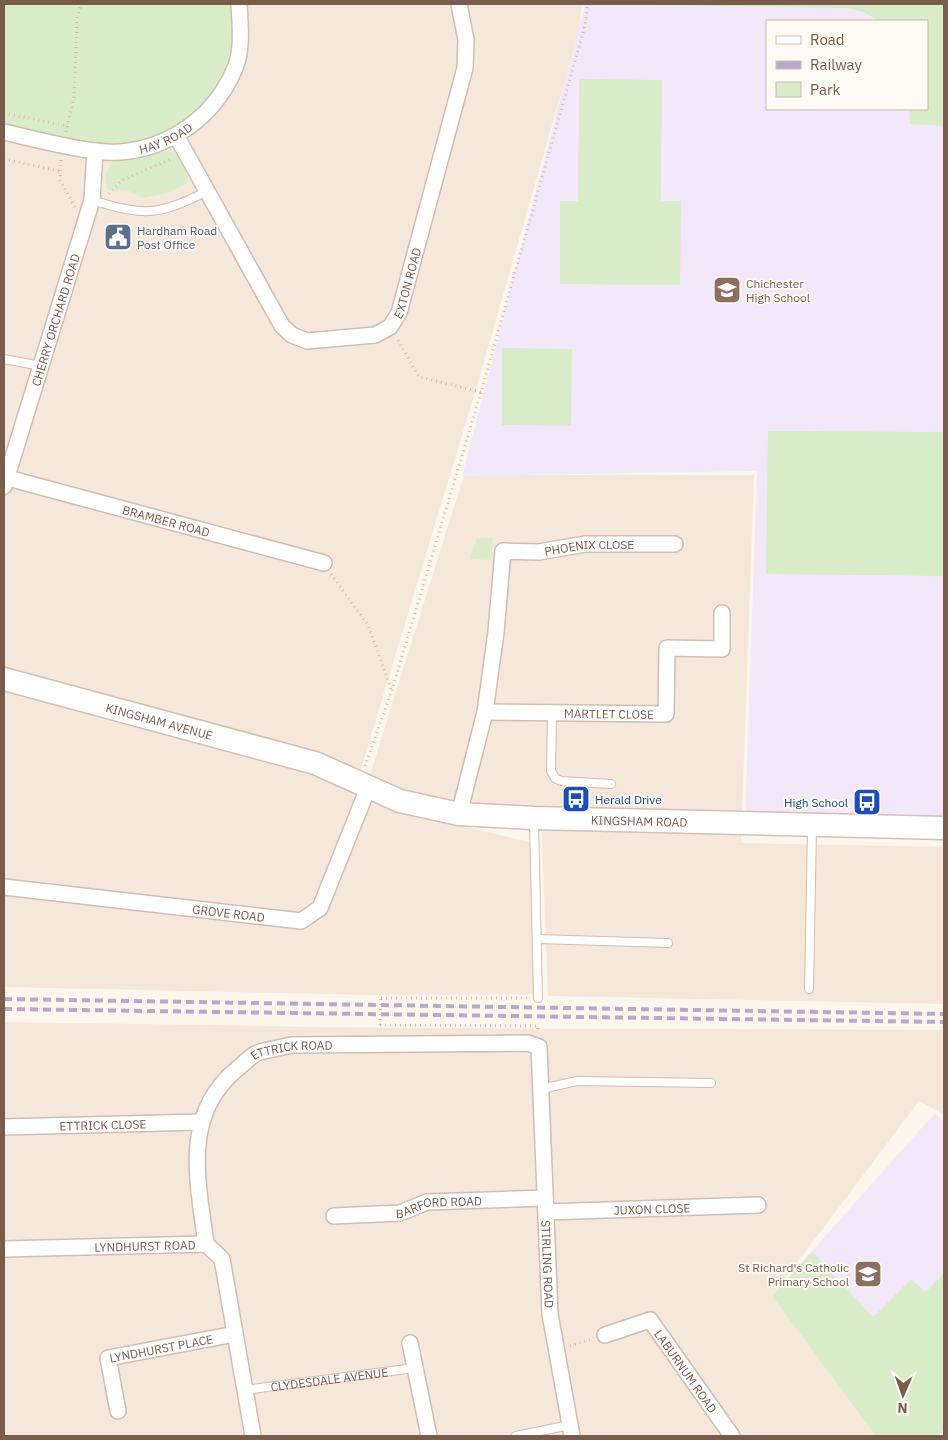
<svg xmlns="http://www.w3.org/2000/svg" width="948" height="1440" font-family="'IBM Plex Sans',sans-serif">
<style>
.residential{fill:#f5e8da}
.education{fill:#f3e8fa;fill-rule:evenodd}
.green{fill:#d8ecc9}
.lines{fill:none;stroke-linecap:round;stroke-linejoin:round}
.lane-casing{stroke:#d1beb0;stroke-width:10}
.street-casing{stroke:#d1beb0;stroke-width:18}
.secondary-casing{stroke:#d6c0b0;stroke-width:25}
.path{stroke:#d9b8a5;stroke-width:3;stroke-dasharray:1 4;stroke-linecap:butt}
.lane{stroke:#fff;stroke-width:8}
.street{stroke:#fff;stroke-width:15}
.secondary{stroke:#fff;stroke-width:22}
.rail{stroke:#b9a8c9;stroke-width:4;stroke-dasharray:8 5;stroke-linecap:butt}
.path-bridge{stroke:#d9b8a5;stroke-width:3;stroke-dasharray:1 4;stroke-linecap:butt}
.labels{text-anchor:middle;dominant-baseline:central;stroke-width:4;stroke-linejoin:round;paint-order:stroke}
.street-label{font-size:12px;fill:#7a5c4d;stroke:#fffaf3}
.service-label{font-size:12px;fill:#4e5e75;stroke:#fffaf3;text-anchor:start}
.education-label{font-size:12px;fill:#785e54;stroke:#fffaf3;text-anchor:start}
.transit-label{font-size:12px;fill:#164399;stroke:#fffaf3;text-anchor:start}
</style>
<rect width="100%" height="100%" fill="#fdf6ec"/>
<!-- residential -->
<g class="residential">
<polygon points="4,4 582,4 578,35 476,389 361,769 361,801 533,843 534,994 376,995 4,987"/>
<polygon points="464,475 754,475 741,843 944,847 944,1004 548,996 541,814 433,799 369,778"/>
<polygon points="4,1022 395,1028 944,1030 944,1115 919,1101 772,1296 876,1436 4,1436"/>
</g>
<!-- education -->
<g class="education">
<path d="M585,4H944V823L745,818L757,471L462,476ZM767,21H927V109H767Z"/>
<polygon points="935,1113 944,1122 944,1430 936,1436 876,1436 772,1296"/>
</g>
<!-- green -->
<g class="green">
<path d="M4,4H233C238,29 230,58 218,81C213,90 206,101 199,109C175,134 130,147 97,143C66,140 34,131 4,125Z"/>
<polygon points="585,4 944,4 944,126 910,124 909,109 927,109 927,21 878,21 866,13 847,8"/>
<polygon points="579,79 662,80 661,201 681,201 680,285 560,284 560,201 578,201"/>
<path d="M164,150C179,153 182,160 189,173L187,183L167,193L143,198L129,191L107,189L105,175L112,162L118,158L141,156Z"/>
<polygon points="502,348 572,349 571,426 502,425"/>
<polygon points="768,431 944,432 944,576 766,574"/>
<polygon points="477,538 493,538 491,560 470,559"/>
<polygon points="812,1252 873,1317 911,1279 926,1292 944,1273 944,1430 936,1436 876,1436 772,1296"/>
</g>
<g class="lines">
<defs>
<g id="lane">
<path d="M92,200C146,217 158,215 208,191"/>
<polyline points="4,359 41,366"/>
<polyline points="552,713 551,771 555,778 561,781 611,784"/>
<polyline points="534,820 538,998"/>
<polyline points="537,939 668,943"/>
<polyline points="809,989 812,828"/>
<polyline points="541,1089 577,1081 711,1083"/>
<path id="s1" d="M244,1390L415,1368"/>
<polyline points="516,1436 570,1425"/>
</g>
<g id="street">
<path id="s2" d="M4,132C33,139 64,147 94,151C154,159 212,124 235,68C243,49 240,24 239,4"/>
<path id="s3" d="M177,137L282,326L292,335L307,341L375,335L390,327L399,313L465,68L466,40L459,4"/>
<path id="s4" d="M4,477L324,563"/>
<path id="s5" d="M4,486L92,200L95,151"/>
<path id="s6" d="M485,712L666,714L667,648L722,649V613"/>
<path id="s7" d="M459,814L485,712L496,632L503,551L539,552L585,544H675"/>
<path id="s8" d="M4,887L301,921L320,908L368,788"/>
<path id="s9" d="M4,1127L201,1122"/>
<path id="s10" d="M546,1212L758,1205"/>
<path id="s11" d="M334,1216L400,1213L427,1202L545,1198"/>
<path id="s12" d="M206,1244C198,1182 181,1115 237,1069C243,1064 249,1058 255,1054C265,1049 281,1048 292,1045L528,1043L539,1047L550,1314L572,1436"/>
<path id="s13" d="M4,1249L206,1244L222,1259L253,1436"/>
<path id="s14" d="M605,1335L650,1320L732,1436"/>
<polyline points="410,1343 429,1436"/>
<path id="s15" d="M118,1411L108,1358L235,1334"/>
</g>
<g id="secondary">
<path id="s16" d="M4,679L315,763L400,801L459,814L534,818L944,828"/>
</g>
</defs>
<!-- lane casing -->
<use href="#lane" class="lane-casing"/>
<!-- street casing -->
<use href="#street" class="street-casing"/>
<!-- secondary casing -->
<use href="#secondary" class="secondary-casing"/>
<!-- path -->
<g class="path">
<polyline points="4,113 68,126"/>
<polyline points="66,132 74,97 77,19 81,4"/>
<polyline points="4,159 59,171"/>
<polyline points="61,160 60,180 75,207"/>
<polyline points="109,194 122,180 171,159"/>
<polyline points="398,340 419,377 481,392"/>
<polyline points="331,574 368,625 391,689"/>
<polyline points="365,766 392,690 481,392 585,26 588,4"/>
<polyline points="381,998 527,998"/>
<polyline points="380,1025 538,1026 538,1032"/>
<polyline points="570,1346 592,1339"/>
</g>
<!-- lane -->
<use href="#lane" class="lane"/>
<!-- street -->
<use href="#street" class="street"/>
<!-- secondary -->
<use href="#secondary" class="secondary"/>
<!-- rail -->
<g class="rail">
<polyline points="4,999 944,1014"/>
<polyline points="4,1009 944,1022"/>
</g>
<!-- path-bridge -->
<polyline class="path-bridge" points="380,1025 381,998"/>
</g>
<!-- icons -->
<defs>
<symbol id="civic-square" viewBox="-11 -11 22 22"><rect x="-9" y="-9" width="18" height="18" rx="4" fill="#5c6f8a" stroke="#fffaf3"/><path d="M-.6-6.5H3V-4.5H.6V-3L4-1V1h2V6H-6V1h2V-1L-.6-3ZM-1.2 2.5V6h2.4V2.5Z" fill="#fff"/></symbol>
<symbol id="school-square" viewBox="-11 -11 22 22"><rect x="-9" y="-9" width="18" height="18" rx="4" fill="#8d6e63" stroke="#fffaf3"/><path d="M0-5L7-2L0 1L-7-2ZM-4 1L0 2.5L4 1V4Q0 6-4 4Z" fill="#fff"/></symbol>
<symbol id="bus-square" viewBox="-11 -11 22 22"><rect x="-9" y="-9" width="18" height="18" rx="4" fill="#1a4fb4" stroke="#fffaf3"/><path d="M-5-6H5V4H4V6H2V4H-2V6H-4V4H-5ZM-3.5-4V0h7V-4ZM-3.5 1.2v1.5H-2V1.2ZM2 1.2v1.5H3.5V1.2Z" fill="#fff"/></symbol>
</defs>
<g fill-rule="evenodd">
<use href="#civic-square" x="102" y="221" width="32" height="32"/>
<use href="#school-square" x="711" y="274" width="32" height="32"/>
<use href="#bus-square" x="560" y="783" width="32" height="32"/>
<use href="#bus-square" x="851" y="786" width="32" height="32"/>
<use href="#school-square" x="852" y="1258" width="32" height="32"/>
</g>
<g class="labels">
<!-- street labels -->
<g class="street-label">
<text stroke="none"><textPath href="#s2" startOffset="166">HAY ROAD</textPath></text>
<text stroke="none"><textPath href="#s3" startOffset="379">EXTON ROAD</textPath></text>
<text stroke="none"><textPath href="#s5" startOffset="174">CHERRY ORCHARD ROAD</textPath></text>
<text stroke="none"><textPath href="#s4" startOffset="168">BRAMBER ROAD</textPath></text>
<text stroke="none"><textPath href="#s7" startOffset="354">PHOENIX CLOSE</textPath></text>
<text stroke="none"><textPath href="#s6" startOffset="124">MARTLET CLOSE</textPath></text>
<text stroke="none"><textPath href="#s16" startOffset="161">KINGSHAM AVENUE</textPath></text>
<text stroke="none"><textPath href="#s16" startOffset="656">KINGSHAM ROAD</textPath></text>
<text stroke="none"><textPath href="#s8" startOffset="226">GROVE ROAD</textPath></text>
<text stroke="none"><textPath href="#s12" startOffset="248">ETTRICK ROAD</textPath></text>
<text stroke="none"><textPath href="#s9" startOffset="99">ETTRICK CLOSE</textPath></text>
<text stroke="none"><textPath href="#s11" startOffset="106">BARFORD ROAD</textPath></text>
<text stroke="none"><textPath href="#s10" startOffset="106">JUXON CLOSE</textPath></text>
<text stroke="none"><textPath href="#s13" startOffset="141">LYNDHURST ROAD</textPath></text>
<text stroke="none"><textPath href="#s12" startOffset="714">STIRLING ROAD</textPath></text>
<text stroke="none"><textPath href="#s15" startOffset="108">LYNDHURST PLACE</textPath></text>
<text stroke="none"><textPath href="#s14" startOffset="110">LABURNUM ROAD</textPath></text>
<text stroke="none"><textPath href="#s1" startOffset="86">CLYDESDALE AVENUE</textPath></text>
</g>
<!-- service labels -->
<g class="service-label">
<text x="137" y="230">Hardham Road<tspan x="137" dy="14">Post Office</tspan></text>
</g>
<!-- education labels -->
<g class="education-label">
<text x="746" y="283">Chichester<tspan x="746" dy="14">High School</tspan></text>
<text x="849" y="1267" text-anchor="end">St Richard's Catholic<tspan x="849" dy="14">Primary School</tspan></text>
</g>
<!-- transit labels -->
<g class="transit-label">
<text x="595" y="799">Herald Drive</text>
<text x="848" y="802" text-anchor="end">High School</text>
</g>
</g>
<!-- border -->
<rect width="948" height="1440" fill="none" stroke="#7a5c4d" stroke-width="10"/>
<!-- legend -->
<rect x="766" y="20" width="162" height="90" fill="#fffaf3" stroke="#cabbb1"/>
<rect x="776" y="36" width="25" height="8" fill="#ffffff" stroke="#cabbb1"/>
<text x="810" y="45" font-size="15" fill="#7a5c4d">Road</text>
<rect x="776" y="61" width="25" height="8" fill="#b9a8c9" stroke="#cabbb1"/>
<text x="810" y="70" font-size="15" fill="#7a5c4d">Railway</text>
<rect x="776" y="82" width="25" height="15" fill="#d8ecc9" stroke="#cabbb1"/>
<text x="810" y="95" font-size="15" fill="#7a5c4d">Park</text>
<!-- north arrow -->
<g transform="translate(903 1395) rotate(182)" stroke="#fffaf3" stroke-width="4" paint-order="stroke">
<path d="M0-4L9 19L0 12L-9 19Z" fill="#7a5c4d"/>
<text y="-8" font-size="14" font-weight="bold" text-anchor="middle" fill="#7a5c4d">N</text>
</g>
</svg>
